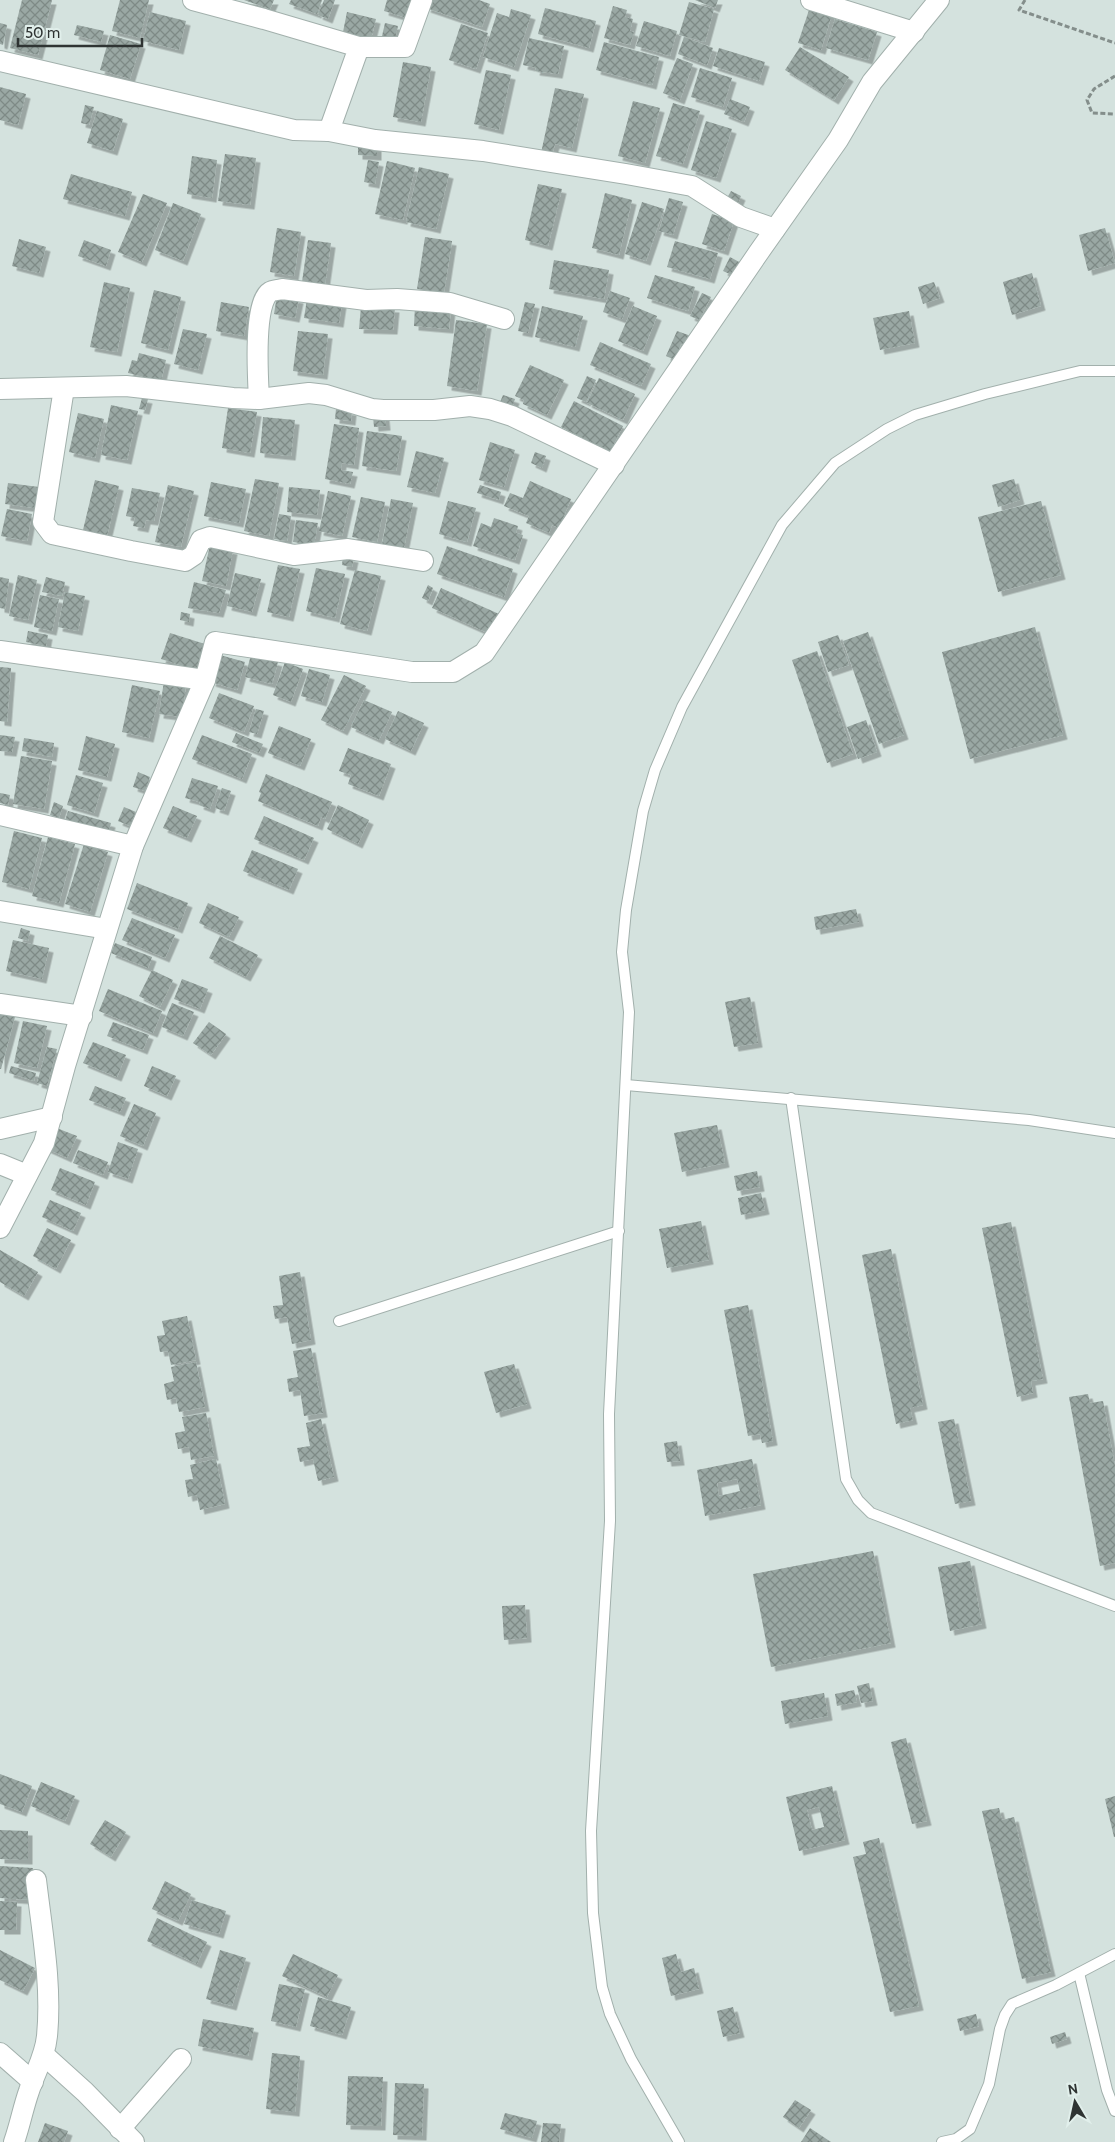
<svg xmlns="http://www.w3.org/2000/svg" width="1115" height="2142" font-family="Cabin,sans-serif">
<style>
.building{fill:url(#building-cross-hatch);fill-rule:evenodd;filter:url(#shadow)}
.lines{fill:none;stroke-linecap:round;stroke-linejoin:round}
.lane-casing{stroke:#a2b0ac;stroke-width:12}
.street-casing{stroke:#a2b0ac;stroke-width:22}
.path{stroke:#848e8b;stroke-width:3;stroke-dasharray:5 2.5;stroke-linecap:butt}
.lane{stroke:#fff;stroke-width:10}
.street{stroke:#fff;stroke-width:20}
</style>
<defs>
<pattern id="building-cross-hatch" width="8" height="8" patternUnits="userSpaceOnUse" patternTransform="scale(1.25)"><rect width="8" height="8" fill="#9aa8a4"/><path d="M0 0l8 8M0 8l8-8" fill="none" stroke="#7e8a86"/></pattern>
<filter id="shadow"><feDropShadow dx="4.5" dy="4.5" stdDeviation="0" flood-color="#0004"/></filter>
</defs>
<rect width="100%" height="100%" fill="#d4e2de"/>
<!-- building -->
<g class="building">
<polygon points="22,0 52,0 38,55 10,48"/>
<polygon points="120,0 149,0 140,38 112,31"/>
<polygon points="244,0 274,0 270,9"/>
<polygon points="291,0 322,0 317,14 289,4"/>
<polygon points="324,0 335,0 328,19 318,15"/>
<polygon points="387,0 412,0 407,18 384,11"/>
<polygon points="429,0 479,0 490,4 482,27 426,8"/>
<polygon points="695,0 718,0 715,8"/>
<polygon points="689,2 714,9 705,42 679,35"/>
<polygon points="811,4 833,11 821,50 798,43"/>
<polygon points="613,6 627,10 625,17 633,19 630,31 634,32 630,45 604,38"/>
<polygon points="545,8 596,21 589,48 538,34"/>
<polygon points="511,9 531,15 514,67 483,57 497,13 509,17"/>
<polygon points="150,12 186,21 179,50 143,41"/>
<polygon points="347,12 376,19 371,39 343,32"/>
<polygon points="835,19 877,32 868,60 826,48"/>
<polygon points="644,21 677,31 670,56 636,46"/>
<polygon points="0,23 7,25 3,45 0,44"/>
<polygon points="385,23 398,26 395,39 382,36"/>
<polygon points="461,24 488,33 476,69 449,60"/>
<polygon points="77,25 104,31 101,42 74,35"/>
<polygon points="110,35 141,44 130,79 100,70"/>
<polygon points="684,37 713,48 707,65 678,54"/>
<polygon points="529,38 564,46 558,74 535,71 536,68 523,65"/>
<polygon points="604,42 659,57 652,85 596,70"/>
<polygon points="800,47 849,77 834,100 785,70"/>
<polygon points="719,48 765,62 759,81 713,66"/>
<polygon points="677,58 693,64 680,100 663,93"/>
<polygon points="403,62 431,67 421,122 393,117"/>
<polygon points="700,68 732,78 723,107 691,97"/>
<polygon points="486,70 511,75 499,130 474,124"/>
<polygon points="0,87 26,94 18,125 0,120"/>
<polygon points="555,88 584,94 572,148 555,144 552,155 541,153"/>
<polygon points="730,99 750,107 744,122 724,114"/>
<polygon points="633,101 660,108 645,163 618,156"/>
<polygon points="673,103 700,111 683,164 656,156"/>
<polygon points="85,105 94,107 89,125 81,123"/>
<polygon points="97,111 123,119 113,151 87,143"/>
<polygon points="706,121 732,129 716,178 691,170"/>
<polygon points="358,144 377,146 377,156 358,155"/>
<polygon points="225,154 256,158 250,205 218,201"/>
<polygon points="192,156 217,160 212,198 187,194"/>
<polygon points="368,160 379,162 375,184 364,182"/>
<polygon points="387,161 415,168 403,220 375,214"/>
<polygon points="419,167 449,174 436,229 406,222"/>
<polygon points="71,174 132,192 125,216 63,199"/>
<polygon points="538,184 562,189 548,246 525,240"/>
<polygon points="731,191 741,196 738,203 727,198"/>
<polygon points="605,193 632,200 619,255 592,248"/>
<polygon points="143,194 167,203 142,262 118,252"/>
<polygon points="669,198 683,202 673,235 659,231"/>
<polygon points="642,202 664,209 646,261 625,254"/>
<polygon points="173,203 201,214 183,261 155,250"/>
<polygon points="712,214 734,221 724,251 702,244"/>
<polygon points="277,228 301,232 294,276 270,272"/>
<polygon points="1105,228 1115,263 1088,271 1079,235"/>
<polygon points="425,237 452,241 444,293 417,289"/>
<polygon points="19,239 46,247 39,273 12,266"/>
<polygon points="84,240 111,250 106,266 78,256"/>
<polygon points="308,240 331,243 325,285 302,282"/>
<polygon points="675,241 718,253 710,279 667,267"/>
<polygon points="730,257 741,263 734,276 723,271"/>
<polygon points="554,260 609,270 604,299 549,289"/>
<polygon points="1032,273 1041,306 1012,315 1003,282"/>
<polygon points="655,275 695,287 688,311 647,298"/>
<polygon points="104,282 130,288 117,352 90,347"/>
<polygon points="934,282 940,298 923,304 918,287"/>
<polygon points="154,290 181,297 168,350 141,343"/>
<polygon points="610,291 630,298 622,319 603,312"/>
<polygon points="702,293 711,297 699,320 690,316"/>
<polygon points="277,295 299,299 295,318 274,314"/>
<polygon points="307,299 342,303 339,323 304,318"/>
<polygon points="221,302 249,307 244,336 216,331"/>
<polygon points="525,302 535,304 528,333 518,331"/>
<polygon points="361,306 395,308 393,330 359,329"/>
<polygon points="415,306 451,308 449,329 414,326"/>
<polygon points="542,306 583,316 575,347 535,337"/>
<polygon points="633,306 657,316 643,351 618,341"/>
<polygon points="909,311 915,343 880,350 873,318"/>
<polygon points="456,320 487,324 477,391 447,386"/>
<polygon points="183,329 207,334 198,370 174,364"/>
<polygon points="298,331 328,334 323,375 293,371"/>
<polygon points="677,331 691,336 688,345 681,344 675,360 666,356"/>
<polygon points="600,342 651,364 641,386 590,365"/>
<polygon points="139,353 166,360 161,381 128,373 132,360 137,361"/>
<polygon points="530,365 564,380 547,415 523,404 524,400 515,396"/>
<polygon points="587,376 596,380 586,402 577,398"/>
<polygon points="599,378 635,394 623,420 587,403"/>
<polygon points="503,395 515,399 511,411 498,407"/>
<polygon points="142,398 148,399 145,410 139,409"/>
<polygon points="574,401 623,426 610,452 561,427"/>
<polygon points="111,405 138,411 127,460 101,455"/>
<polygon points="228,408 257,412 250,453 222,448"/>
<polygon points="336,409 352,411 351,421 335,419"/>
<polygon points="78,413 104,419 95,458 69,452"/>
<polygon points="373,416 385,416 386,426 374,427"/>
<polygon points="263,417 295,420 291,456 260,453"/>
<polygon points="334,424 359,428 354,465 342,463 341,470 353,472 350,484 325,479"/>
<polygon points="367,431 402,436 396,471 362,466"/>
<polygon points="490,442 515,450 504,487 479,480"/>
<polygon points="416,451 444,458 435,493 407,487"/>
<polygon points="535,452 546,456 542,468 531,463"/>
<polygon points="255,479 279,483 269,536 244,531"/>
<polygon points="1014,479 1020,500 998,507 992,485"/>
<polygon points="95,480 119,486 107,536 83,530"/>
<polygon points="530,481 571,499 559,528 552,525 549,533 526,523 529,516 504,506 510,493 523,498"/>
<polygon points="211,482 246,489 239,523 204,516"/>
<polygon points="8,483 39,487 35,508 5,504"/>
<polygon points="168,485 194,491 181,547 155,542"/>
<polygon points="480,485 501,492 499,500 477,493"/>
<polygon points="289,487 320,490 317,515 287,512"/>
<polygon points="132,488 160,493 154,521 146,520 144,528 133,526 135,518 126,516"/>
<polygon points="328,491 351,496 342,536 319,531"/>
<polygon points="361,497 385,502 377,542 352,537"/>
<polygon points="391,499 413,503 404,548 382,544"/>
<polygon points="448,501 476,508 467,542 439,534"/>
<polygon points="1041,501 1061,575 998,592 978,517"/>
<polygon points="7,509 32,514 27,541 1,536"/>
<polygon points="279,514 291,516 287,541 274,539"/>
<polygon points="494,518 518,526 516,533 523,535 515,560 473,546 481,523 491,527"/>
<polygon points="296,520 318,523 314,545 293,542"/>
<polygon points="210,545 233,550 226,586 202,581"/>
<polygon points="447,546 513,569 504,597 437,574"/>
<polygon points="343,556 354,558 352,567 342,565"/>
<polygon points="278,565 300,569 289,617 267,612"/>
<polygon points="316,568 345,574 335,618 306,611"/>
<polygon points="355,570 381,576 367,631 340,624"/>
<polygon points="235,573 261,579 252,612 227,606"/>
<polygon points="18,575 37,580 28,620 9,616"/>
<polygon points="0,577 9,579 5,609 0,608"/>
<polygon points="46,577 65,582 62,596 42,592"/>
<polygon points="194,582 226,590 219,613 188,608"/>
<polygon points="428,585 433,588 428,601 422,598"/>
<polygon points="441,588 499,614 490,634 432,608"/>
<polygon points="65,592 85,596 78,631 58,627"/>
<polygon points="40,595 59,599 52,631 34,627"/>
<polygon points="181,612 190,614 189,622 180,620"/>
<polygon points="1035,627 1063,735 970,759 942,652"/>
<polygon points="28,631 48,635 46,646 26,642"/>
<polygon points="868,632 904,735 879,744 843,641"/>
<polygon points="170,633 205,644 196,670 161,659"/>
<polygon points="838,635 849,665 828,672 818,642"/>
<polygon points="817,651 853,754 827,763 792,660"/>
<polygon points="220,655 245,662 237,690 211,682"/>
<polygon points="251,655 278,662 272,684 245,677"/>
<polygon points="285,662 303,669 291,702 273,695"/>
<polygon points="0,667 11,668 7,722 0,721"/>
<polygon points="309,669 330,675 322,702 301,696"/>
<polygon points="344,675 366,686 343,731 321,720"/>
<polygon points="164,681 186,684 182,717 159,714"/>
<polygon points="132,685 160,691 149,738 122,732"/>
<polygon points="219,693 254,706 244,732 209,718"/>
<polygon points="364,700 392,712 379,740 351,727"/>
<polygon points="256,709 264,711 257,734 249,732"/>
<polygon points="398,711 424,723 411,751 385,739"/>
<polygon points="866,720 877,752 858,759 847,727"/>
<polygon points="279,726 311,739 300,766 268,753"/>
<polygon points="236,733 263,744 259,753 232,742"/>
<polygon points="0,735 15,737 12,752 0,751"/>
<polygon points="202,735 252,754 242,779 192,759"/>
<polygon points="86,736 115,744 107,777 78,770"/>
<polygon points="24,738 54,743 52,757 22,751"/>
<polygon points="348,748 391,764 379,796 348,784 351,775 339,771"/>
<polygon points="21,756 52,761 44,809 13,804"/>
<polygon points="138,772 150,777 145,791 133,787"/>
<polygon points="266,774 332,802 325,819 321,817 318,826 258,801 261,793 259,792"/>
<polygon points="76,775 103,783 94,813 67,805"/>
<polygon points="192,778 218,786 210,809 199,805 200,802 185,798"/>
<polygon points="222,788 231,791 224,811 215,808"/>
<polygon points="0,793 10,795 8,805 0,803"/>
<polygon points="54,802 63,806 59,818 50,815"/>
<polygon points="338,805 369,820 358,844 327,829"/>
<polygon points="173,806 197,816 187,838 163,828"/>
<polygon points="124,807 136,812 130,826 118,821"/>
<polygon points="68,811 111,823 107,839 63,827"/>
<polygon points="264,816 314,838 304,860 254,839"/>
<polygon points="14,831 42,838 29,889 2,882"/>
<polygon points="48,837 75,844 59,903 32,896"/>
<polygon points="84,844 108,852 90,912 65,904"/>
<polygon points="252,850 298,869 289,890 243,871"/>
<polygon points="137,883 188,903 178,929 127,909"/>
<polygon points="208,903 239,917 229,937 199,923"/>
<polygon points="856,909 859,922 816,930 814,917"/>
<polygon points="132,918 175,935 165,958 122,940"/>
<polygon points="21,928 30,931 28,941 18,938"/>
<polygon points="220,936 258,955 246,977 209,958"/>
<polygon points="13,940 49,948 42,979 6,971"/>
<polygon points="115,943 152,957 148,968 111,953"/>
<polygon points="152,970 173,980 160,1007 139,996"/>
<polygon points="182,979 208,989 200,1009 174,999"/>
<polygon points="108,989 162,1011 153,1033 99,1011"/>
<polygon points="750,997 758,1043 734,1047 725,1002"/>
<polygon points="172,1003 194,1012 183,1036 162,1027"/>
<polygon points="0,1013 15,1017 1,1069 0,1069"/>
<polygon points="23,1021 47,1026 37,1068 14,1063"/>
<polygon points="113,1022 149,1035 143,1050 107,1036"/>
<polygon points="209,1022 226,1034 211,1055 193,1043"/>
<polygon points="93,1042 126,1055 117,1077 83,1063"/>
<polygon points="47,1047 57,1049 47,1086 37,1083"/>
<polygon points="11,1066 36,1073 34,1081 9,1073"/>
<polygon points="152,1066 176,1076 167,1096 144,1086"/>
<polygon points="95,1086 126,1098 120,1112 89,1100"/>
<polygon points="134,1104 156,1113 143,1146 120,1136"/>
<polygon points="717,1125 725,1163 682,1172 674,1133"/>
<polygon points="54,1127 77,1136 67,1158 45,1148"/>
<polygon points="118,1142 138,1149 128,1179 108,1172"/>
<polygon points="78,1150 108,1162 103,1175 73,1163"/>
<polygon points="60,1168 95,1182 86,1205 51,1190"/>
<polygon points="757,1171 760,1187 737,1191 734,1176"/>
<polygon points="761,1193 765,1210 741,1215 738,1198"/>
<polygon points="50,1200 81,1213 73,1231 42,1217"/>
<polygon points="701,1221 709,1260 667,1268 659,1229"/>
<polygon points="1011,1222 1043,1379 1031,1381 1033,1393 1017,1397 982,1228"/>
<polygon points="47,1228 71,1240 56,1269 33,1256"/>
<polygon points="891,1249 923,1405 910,1408 913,1420 896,1424 862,1255"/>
<polygon points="0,1250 38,1272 24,1296 0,1282"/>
<polygon points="300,1272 311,1340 292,1344 287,1317 275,1319 273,1306 283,1305 279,1276"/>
<polygon points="748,1305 773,1441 762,1443 760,1434 748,1436 724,1310"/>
<polygon points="187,1316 196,1360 171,1365 168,1351 160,1352 157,1336 165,1335 162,1321"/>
<polygon points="311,1348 323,1413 304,1416 300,1390 289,1392 287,1379 298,1377 293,1351"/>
<polygon points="196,1362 205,1407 179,1412 176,1398 167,1400 164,1384 174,1381 171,1367"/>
<polygon points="514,1364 527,1404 496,1413 484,1372"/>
<polygon points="1088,1394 1090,1403 1103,1401 1115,1466 1115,1563 1100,1566 1069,1397"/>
<polygon points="206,1413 214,1456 191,1460 189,1447 178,1449 175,1433 185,1431 182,1417"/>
<polygon points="321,1419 334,1477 318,1481 313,1459 300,1462 297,1448 310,1446 306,1423"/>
<polygon points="954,1419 971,1501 955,1504 938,1422"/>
<polygon points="677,1441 680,1461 667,1462 664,1443"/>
<polygon points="216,1459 225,1504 200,1510 197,1495 188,1497 185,1480 193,1479 190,1465"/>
<path d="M752,1459L761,1505L705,1516L697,1470ZM737,1479L740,1491L719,1496L717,1483Z"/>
<polygon points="873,1551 891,1643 771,1667 753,1574"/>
<polygon points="970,1561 982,1624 950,1631 938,1567"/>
<polygon points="525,1605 527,1638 504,1640 502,1606"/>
<polygon points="869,1683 873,1701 861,1703 857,1686"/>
<polygon points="854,1690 857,1702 837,1706 835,1694"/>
<polygon points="824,1693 828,1716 785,1724 781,1701"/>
<polygon points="906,1738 927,1821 912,1824 891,1742"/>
<polygon points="0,1774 32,1786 22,1812 0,1804"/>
<polygon points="41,1782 75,1796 65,1821 31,1806"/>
<path d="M832,1786L845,1840L799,1851L786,1797ZM819,1807L824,1827L812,1830L807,1810Z"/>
<polygon points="1115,1796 1115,1837 1114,1837 1105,1799"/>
<polygon points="999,1808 1002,1820 1014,1817 1051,1972 1022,1979 982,1811"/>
<polygon points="105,1820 126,1832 111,1857 90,1844"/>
<polygon points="0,1830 28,1831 28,1860 0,1859"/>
<polygon points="879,1838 919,2006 890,2012 853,1857 866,1854 863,1842"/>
<polygon points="0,1866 33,1868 31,1900 0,1898"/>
<polygon points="165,1881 191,1894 178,1921 152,1909"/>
<polygon points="192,1900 226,1911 219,1934 184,1924"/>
<polygon points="0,1901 17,1902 16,1930 0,1930"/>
<polygon points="157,1918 207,1942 197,1964 147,1941"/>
<polygon points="0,1950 35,1968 23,1991 0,1980"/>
<polygon points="220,1950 246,1958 232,2006 206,1999"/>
<polygon points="293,1954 338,1975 327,1997 282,1976"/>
<polygon points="676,1954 681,1972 694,1968 699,1989 671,1996 662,1958"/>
<polygon points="279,1984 305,1989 296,2027 271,2021"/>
<polygon points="318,1997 351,2007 342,2035 310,2026"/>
<polygon points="733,2007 740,2033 723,2037 717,2011"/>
<polygon points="976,2014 979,2026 960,2031 957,2019"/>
<polygon points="203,2019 254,2028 248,2056 198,2046"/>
<polygon points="1065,2032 1067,2039 1052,2044 1050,2037"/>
<polygon points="272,2053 300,2056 295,2112 266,2109"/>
<polygon points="348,2076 383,2077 381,2126 346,2125"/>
<polygon points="395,2083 424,2084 422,2136 393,2135"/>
<polygon points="795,2100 811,2110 799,2128 783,2117"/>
<polygon points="505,2113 537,2121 532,2138 500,2129"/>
<polygon points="45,2123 68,2131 64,2142 38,2142"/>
<polygon points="543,2123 561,2124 559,2142 541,2142"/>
<polygon points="810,2128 831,2142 801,2142"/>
</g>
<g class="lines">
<defs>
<g id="lane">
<polyline points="626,1085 1029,1120 1115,1133"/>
<polyline points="791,1098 846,1479 858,1500 871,1513 1115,1606"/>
<polyline points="339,1321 619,1231"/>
<polyline points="1079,1973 1107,2090 1115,2111"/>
<polyline points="679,2142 631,2059 610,2014 602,1987 593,1913 591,1831 610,1521 609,1414 629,1012 622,952 626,910 643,811 655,770 682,707 782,525 835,463 887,429 915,415 985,394 1080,371 1115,371"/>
<polyline points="942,2142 956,2139 970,2129 989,2084 1000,2029 1005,2015 1012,2004 1056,1985 1115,1954"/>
</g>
<g id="street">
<polyline points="193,0 264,19 359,47 329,131"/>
<polyline points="811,0 914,32"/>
<polyline points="359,47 405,47 422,0"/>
<polyline points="0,61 294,130 329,131 375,140 483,151 626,174 692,186 741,217 775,229"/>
<polyline points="64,388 43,522 52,534 131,551 185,561 194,555 201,540 210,537 294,555 348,549 423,561"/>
<polyline points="0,389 126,386 233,398 259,399 309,393 326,395 372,409 383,410 434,410 470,406 490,409 512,416 614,465"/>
<path d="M259,399C258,380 253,302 270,292C273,290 279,290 282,289L366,300L397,299L450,303L504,319"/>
<polyline points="0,651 205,680"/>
<polyline points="0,815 133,846"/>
<polyline points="0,911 107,929"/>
<polyline points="0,1004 82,1016"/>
<polyline points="0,1129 52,1117"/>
<polyline points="0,1164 27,1175"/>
<polyline points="0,1228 44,1143 65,1066 133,846 205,680 215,642 412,672 453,672 484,653 759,252 838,140 872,82 939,0"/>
<polyline points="0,2053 33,2082"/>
<polyline points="44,2055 85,2092 134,2142"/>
<polyline points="120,2129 181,2059"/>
<path d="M14,2142C20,2125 23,2108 29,2091C35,2072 45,2057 47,2036C52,1985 42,1931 36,1880"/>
</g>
</defs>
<!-- lane casing -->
<use href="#lane" class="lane-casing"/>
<!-- street casing -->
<use href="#street" class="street-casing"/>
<!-- path -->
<g class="path">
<polyline points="1025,0 1019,10 1115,43"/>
<polyline points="1115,76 1094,89 1087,100 1092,113 1115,114"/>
</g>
<!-- lane -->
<use href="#lane" class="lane"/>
<!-- street -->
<use href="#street" class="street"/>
</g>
<!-- north arrow -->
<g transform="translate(1075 2102) rotate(351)" stroke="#e1efeb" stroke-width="4" paint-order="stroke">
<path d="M0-4L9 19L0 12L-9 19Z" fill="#2f3433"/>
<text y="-8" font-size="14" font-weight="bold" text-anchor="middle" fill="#2f3433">N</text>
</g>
<!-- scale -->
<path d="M18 38v8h124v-8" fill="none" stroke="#2f3433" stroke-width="2.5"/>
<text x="25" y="38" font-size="15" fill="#2f3433" stroke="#e1efeb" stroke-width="4" paint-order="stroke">50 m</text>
</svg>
